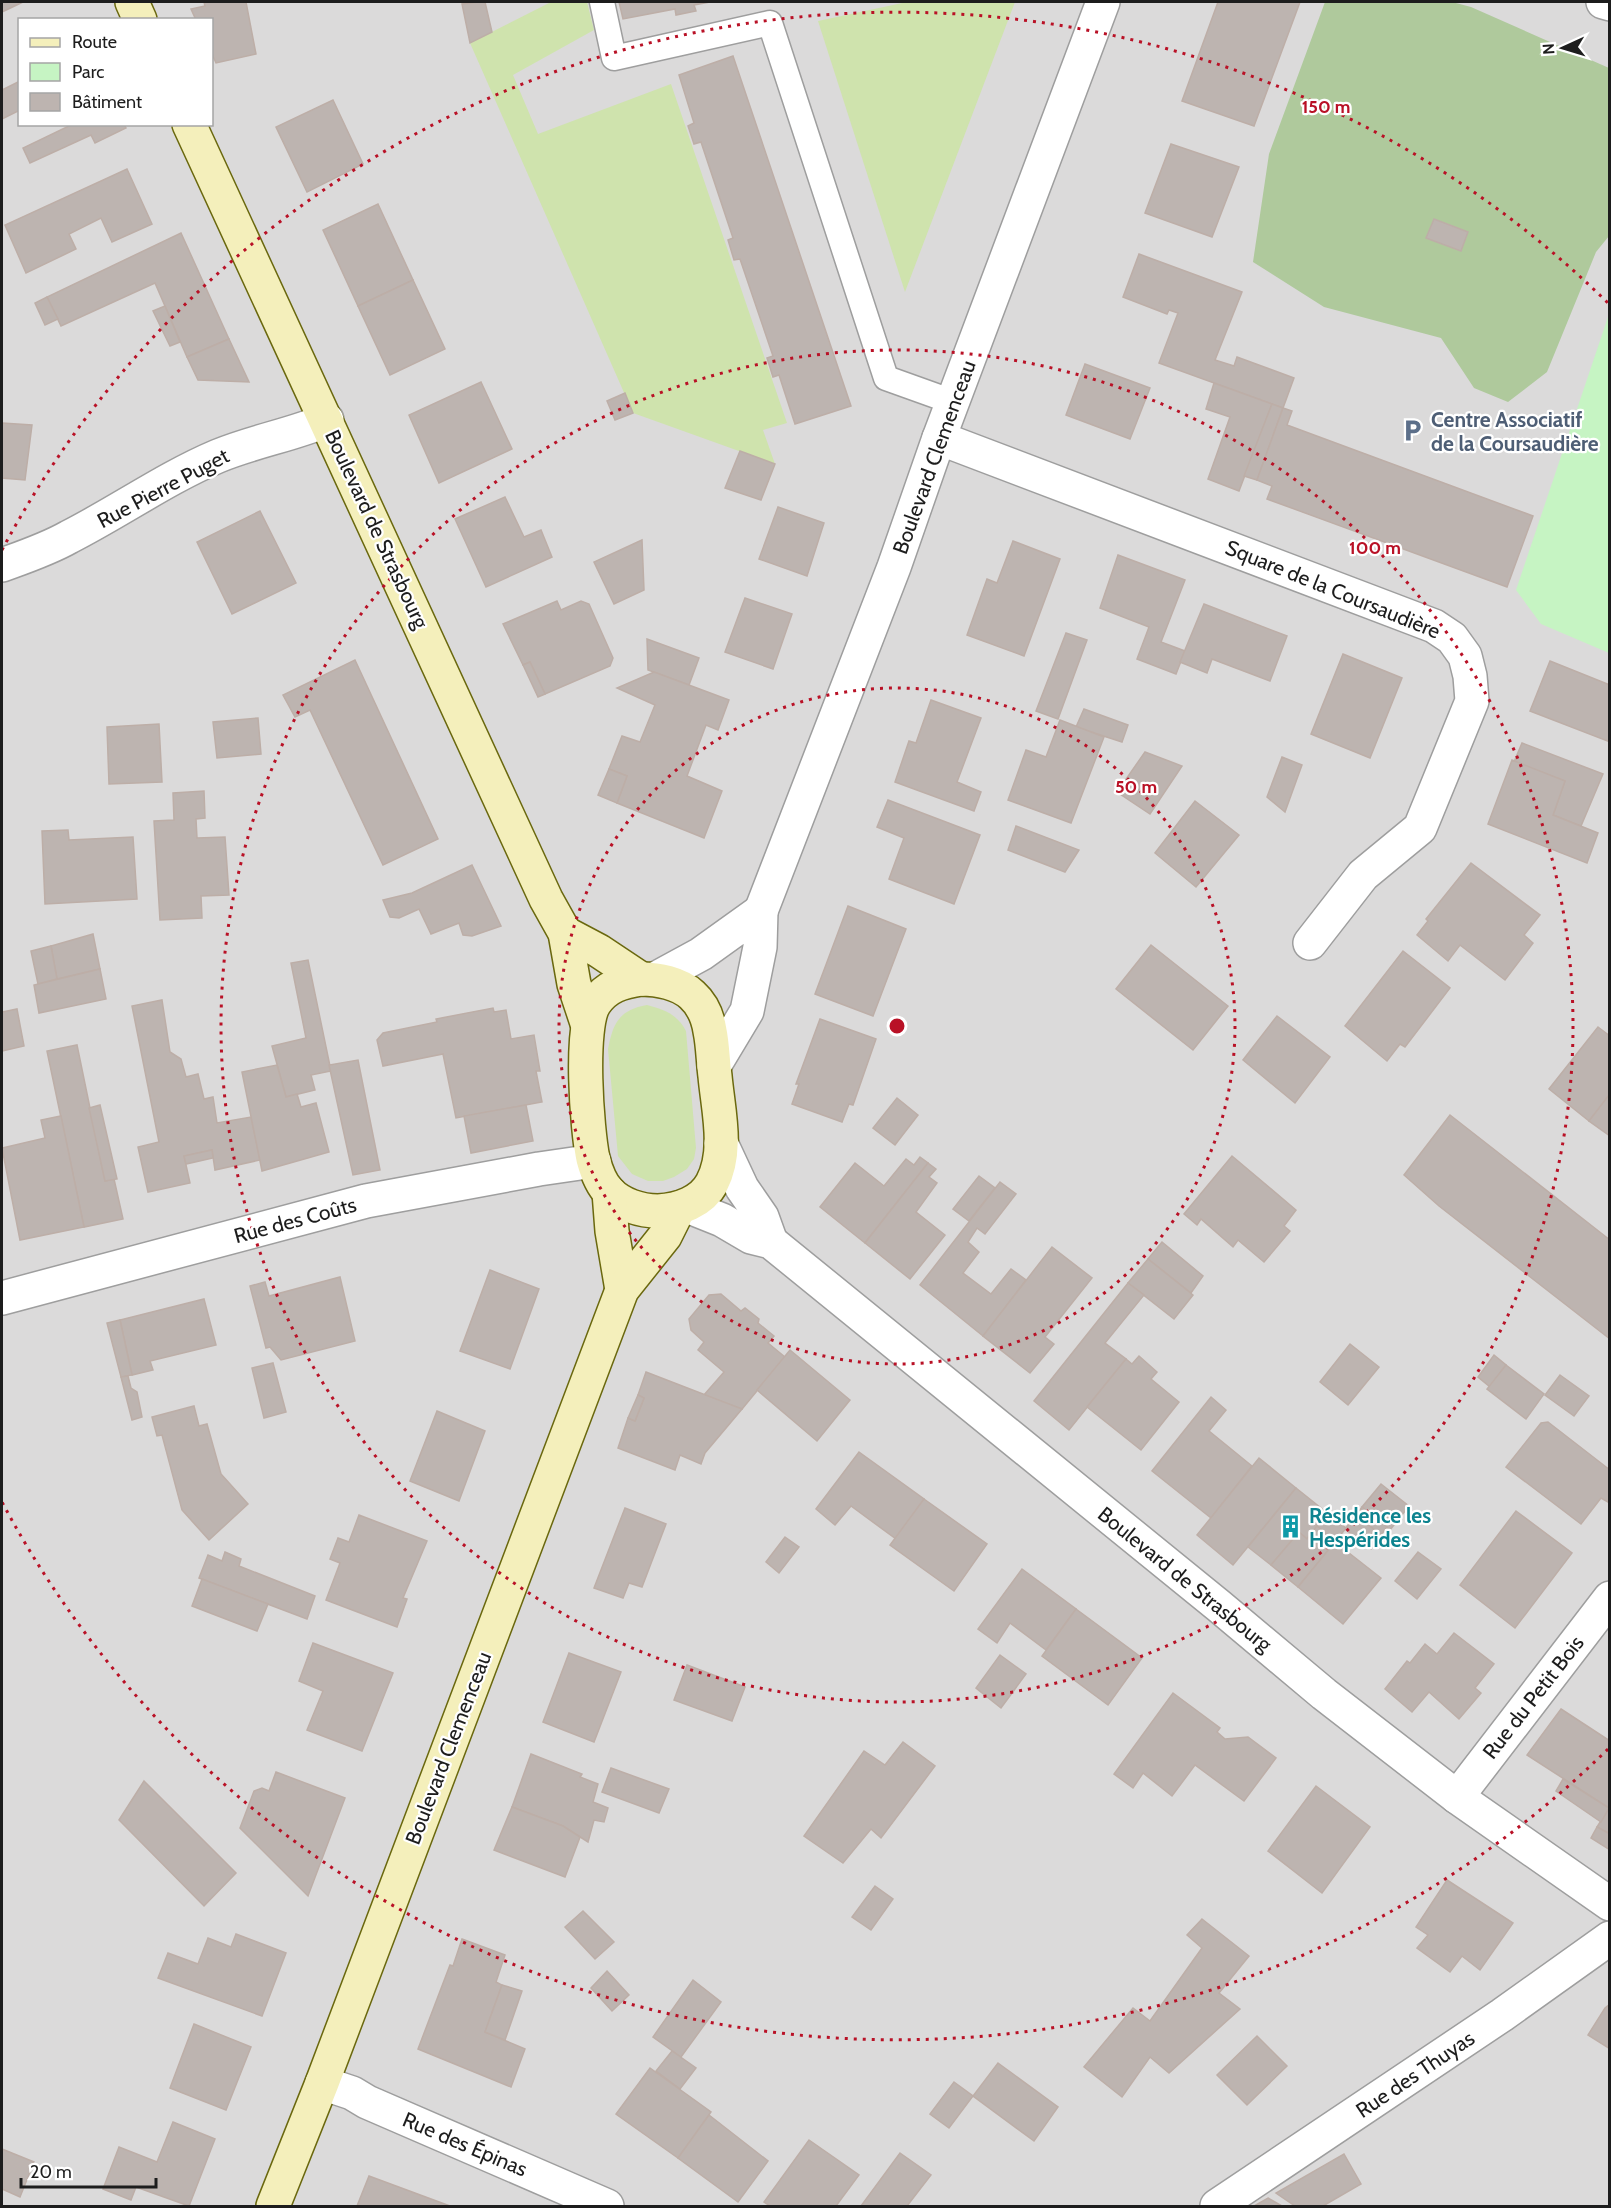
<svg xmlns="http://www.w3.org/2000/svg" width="1611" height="2208" font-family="Cabin,sans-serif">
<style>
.residential{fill:#dbdada;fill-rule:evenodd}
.grass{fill:#cfe3ad}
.forest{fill:#afc99c}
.park{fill:#c6f4c3}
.building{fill:#bdb4b0;stroke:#bdaea7;stroke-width:1.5}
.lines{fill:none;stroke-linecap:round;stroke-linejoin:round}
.service-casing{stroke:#9e9e9e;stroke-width:27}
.minor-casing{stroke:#9e9e9e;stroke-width:36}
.tertiary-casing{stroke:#9e9e9e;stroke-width:36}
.secondary-casing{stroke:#6a680e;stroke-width:36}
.service{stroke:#fff;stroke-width:24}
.minor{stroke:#fff;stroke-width:33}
.tertiary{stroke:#fff;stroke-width:33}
.secondary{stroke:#f4efbb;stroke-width:33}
.ring{fill:none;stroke:#b91126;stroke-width:3;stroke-dasharray:3 6}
.labels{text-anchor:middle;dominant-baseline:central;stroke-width:4.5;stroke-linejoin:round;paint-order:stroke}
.service-label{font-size:21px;font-weight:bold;fill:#4e5e75;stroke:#fff;text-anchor:start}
.street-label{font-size:21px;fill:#1d1d1d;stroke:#fff}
.culture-label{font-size:21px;font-weight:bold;fill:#0d838f;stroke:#fff;text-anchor:start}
.centre{fill:#b91126;stroke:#fff;stroke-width:3}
.ring-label{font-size:18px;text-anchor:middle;font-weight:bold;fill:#b91126;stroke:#fff;stroke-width:4.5;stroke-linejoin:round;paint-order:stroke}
</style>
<rect width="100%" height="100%" fill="#ede9e3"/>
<!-- residential -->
<path class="residential" d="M2,2H1609V2206H2ZM20,20H212V124H20Z"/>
<!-- grass -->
<g class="grass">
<polygon points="551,2 587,2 594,30 513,75 538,134 671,84 787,423 763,430 775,464 633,413 470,43"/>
<polygon points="907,2 1015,2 905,292 818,21"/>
<path d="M647,1005C665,1010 677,1014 686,1031L696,1148L694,1159L687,1169L674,1177L663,1181H648L632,1174L618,1156L608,1049C613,1023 619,1010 647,1005Z"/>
</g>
<!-- forest -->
<polygon class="forest" points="1325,2 1452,2 1471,7 1609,68 1609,236 1596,252 1547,372 1508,402 1474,388 1441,338 1324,307 1253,262 1269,154"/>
<!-- park -->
<polygon class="park" points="1609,314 1609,653 1541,624 1516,590"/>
<!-- building -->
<g class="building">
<polygon points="2,2 23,2 2,12"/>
<polygon points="204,2 246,2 256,54 216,63 212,54 212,20 196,20 191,9 205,6"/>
<polygon points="478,2 485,2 492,32 470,43 462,4"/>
<polygon points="619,2 710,2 694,5 696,11 676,15 675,9 623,19"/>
<polygon points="1218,2 1300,2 1254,126 1182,101"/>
<polygon points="733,56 851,406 795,424 779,375 773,377 767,358 773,356 740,259 734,260 728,240 733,238 701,142 694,144 688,126 694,123 679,75"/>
<polygon points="20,81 20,110 2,119 2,90"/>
<polygon points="333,100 363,164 307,192 276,127"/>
<polygon points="73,124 124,124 126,128 95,143 91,135 30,163 23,148"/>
<polygon points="1171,144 1239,167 1212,237 1145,213"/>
<polygon points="127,169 152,224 112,242 101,218 69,234 76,249 26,273 5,225"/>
<polygon points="378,204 413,280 358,306 323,230"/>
<polygon points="1434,219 1468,232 1461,251 1426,238"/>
<polygon points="181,233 229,339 187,357 155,283 61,326 47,297"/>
<polygon points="1139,254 1242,292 1215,360 1234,366 1237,357 1294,378 1283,408 1159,363 1178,313 1169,310 1167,314 1123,297"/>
<polygon points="413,280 445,349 390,375 358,306"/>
<polygon points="47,297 58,319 45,325 35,303"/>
<polygon points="165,306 180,342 170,346 153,311"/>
<polygon points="229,339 249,382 198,380 187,357"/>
<polygon points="1085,364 1150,388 1130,439 1066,415"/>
<polygon points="481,382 512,449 439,483 409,415"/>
<polygon points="1214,383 1272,404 1239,491 1208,479 1230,417 1206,409"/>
<polygon points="625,393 633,413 615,420 607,401"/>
<polygon points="1272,404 1283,408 1257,480 1244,476"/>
<polygon points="1283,408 1292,411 1287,425 1533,516 1507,587 1267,499 1272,486 1257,480"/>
<polygon points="2,423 32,425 25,480 2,478"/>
<polygon points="740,451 775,464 761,500 725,488"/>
<polygon points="505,497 524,537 541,530 552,557 486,587 455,519"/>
<polygon points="778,507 824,523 807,576 759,559"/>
<polygon points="260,511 296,583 232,614 197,542"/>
<polygon points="642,540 644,590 614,604 594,562"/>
<polygon points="1013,541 1060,559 1024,656 967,635 987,579 997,583"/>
<polygon points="1118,555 1185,580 1161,642 1185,651 1176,674 1137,659 1149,627 1100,608"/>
<polygon points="745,598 792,614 773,669 725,652"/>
<polygon points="557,601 561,610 581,601 589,604 613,658 610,666 545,694 530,662 523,665 503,624"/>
<polygon points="1204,604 1287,636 1270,681 1212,659 1207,673 1180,662"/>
<polygon points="1066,633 1087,640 1058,719 1036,711"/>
<polygon points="647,639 699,658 689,685 648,670"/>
<polygon points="1343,654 1402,678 1370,758 1311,734"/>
<polygon points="355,660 438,839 383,865 310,710 295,717 283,695"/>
<polygon points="1550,661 1610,685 1610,742 1530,711"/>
<polygon points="530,662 545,694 538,697 523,665"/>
<polygon points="654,672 729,700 718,730 706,725 687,776 722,791 704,838 617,803 627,776 609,769 622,736 640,742 655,705 617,688"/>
<polygon points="931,700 981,718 957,782 981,792 974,811 895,782 909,741 916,743"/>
<polygon points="1084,709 1128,725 1122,742 1076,727"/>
<polygon points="258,718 261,754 217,758 213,722"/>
<polygon points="1060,720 1104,737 1071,823 1008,800 1026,750 1046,757"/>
<polygon points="159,724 162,782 109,784 107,727"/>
<polygon points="1522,743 1603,774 1581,826 1553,815 1565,781 1514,762"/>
<polygon points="1145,752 1182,766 1150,814 1117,792"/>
<polygon points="1282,757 1302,765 1285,812 1267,797"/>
<polygon points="1512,760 1565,781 1553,815 1598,833 1587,863 1488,824"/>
<polygon points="609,769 627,776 617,803 598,795"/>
<polygon points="204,791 205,818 196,819 197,838 225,837 229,895 201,896 202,918 160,920 154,821 174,820 173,793"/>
<polygon points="888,800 980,835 954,904 889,879 904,838 877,827"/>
<polygon points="1195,801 1239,835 1196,887 1155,853"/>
<polygon points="1016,826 1079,850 1065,872 1008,850"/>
<polygon points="68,830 69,840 133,837 137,899 45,904 42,831"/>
<polygon points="1471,863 1540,915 1524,935 1533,943 1505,980 1460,945 1448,961 1417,935 1428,921 1426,919"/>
<polygon points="472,865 501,926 472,936 463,935 459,923 431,934 419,909 399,918 390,917 383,900 412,893"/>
<polygon points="848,906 906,929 873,1016 815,994"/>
<polygon points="93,934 100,969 57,979 51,946"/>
<polygon points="1151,945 1228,1006 1193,1050 1116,989"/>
<polygon points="51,946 57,979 38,984 31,951"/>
<polygon points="1403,951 1450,988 1405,1047 1400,1044 1387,1061 1345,1026"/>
<polygon points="308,960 331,1071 311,1075 315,1090 286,1097 272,1046 306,1038 291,963"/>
<polygon points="100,969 106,999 39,1013 34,985"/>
<polygon points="162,1000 170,1052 181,1059 186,1077 198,1074 204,1099 213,1097 217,1123 251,1117 260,1160 215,1170 212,1150 184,1156 190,1183 148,1192 138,1147 159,1142 132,1006"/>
<polygon points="493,1008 494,1012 506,1010 511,1039 534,1035 540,1071 536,1071 542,1102 456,1118 443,1054 383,1066 377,1040 383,1033 437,1022 436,1019"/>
<polygon points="17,1009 24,1046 2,1051 2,1012"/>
<polygon points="1277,1016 1330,1057 1295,1103 1243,1060"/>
<polygon points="820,1019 876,1039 853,1105 849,1104 842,1122 792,1104 799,1084 796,1084"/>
<polygon points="1598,1027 1610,1036 1610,1095 1589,1121 1549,1089"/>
<polygon points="77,1045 105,1181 114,1179 123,1219 84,1227 47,1051"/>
<polygon points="358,1060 380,1170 353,1175 329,1065"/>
<polygon points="277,1065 286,1097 297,1094 301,1107 316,1103 329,1152 262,1171 242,1072"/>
<polygon points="1609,1095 1610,1095 1610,1136 1589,1121"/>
<polygon points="897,1098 918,1115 895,1145 873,1128"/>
<polygon points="100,1105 117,1179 105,1181 89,1108"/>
<polygon points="526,1105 533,1141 471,1153 464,1116"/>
<polygon points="1450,1115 1610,1240 1610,1339 1439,1206 1404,1175"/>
<polygon points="61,1116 84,1227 20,1240 2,1148 45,1138 41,1120"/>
<polygon points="212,1150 213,1158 186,1164 184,1156"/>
<polygon points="1232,1156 1296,1210 1284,1226 1290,1231 1264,1262 1238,1240 1233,1247 1201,1219 1197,1225 1184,1214"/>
<polygon points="920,1157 928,1163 865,1243 820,1207 855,1163 884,1186 906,1159 914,1165"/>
<polygon points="928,1163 936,1169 929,1177 937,1183 916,1212 945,1235 910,1279 865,1243"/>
<polygon points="979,1176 995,1188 969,1221 953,1209"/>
<polygon points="1000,1182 1016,1194 985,1234 977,1228 968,1242 979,1252 963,1273 991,1294 1011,1269 1026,1280 983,1336 920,1285"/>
<polygon points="1162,1242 1203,1276 1191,1293 1148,1259"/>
<polygon points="1052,1247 1092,1278 1045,1337 1054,1344 1030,1373 983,1336"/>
<polygon points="1148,1259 1193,1295 1174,1319 1128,1283"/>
<polygon points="490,1270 539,1289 510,1369 460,1351"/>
<polygon points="340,1277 355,1341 281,1360 270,1347 266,1348 250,1286 265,1282 269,1296"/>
<polygon points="1128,1283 1144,1295 1105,1343 1126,1359 1069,1430 1034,1401"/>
<polygon points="721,1294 741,1311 745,1308 759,1319 758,1323 774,1336 768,1343 785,1357 742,1409 704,1395 724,1372 698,1350 704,1342 691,1330 689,1319 709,1295"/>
<polygon points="204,1299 216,1345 150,1361 153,1370 132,1375 120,1320"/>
<polygon points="120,1320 132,1375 121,1377 107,1323"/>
<polygon points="1350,1344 1379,1367 1348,1405 1320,1382"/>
<polygon points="790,1350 850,1400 817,1441 757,1390"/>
<polygon points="1494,1355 1506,1365 1490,1387 1478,1377"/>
<polygon points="1139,1356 1157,1372 1151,1379 1179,1402 1141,1450 1087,1407 1126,1359 1132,1364"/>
<polygon points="273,1363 286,1412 264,1418 252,1368"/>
<polygon points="1506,1365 1544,1394 1526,1419 1487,1389"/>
<polygon points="646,1372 742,1409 705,1453 701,1464 680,1455 675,1470 618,1448 628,1418 635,1421 644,1398 638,1395"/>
<polygon points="1560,1375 1589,1396 1574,1416 1545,1395"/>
<polygon points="128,1376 131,1388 137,1392 142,1417 132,1420 121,1377"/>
<polygon points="638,1395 644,1398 635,1421 628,1418"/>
<polygon points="1211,1397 1226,1410 1209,1431 1252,1466 1211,1518 1152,1471"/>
<polygon points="194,1406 199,1426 207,1424 221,1474 248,1504 209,1540 182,1510 162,1435 157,1436 152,1417"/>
<polygon points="437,1411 485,1431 459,1501 410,1481"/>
<polygon points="1548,1422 1610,1470 1610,1500 1608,1502 1601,1498 1581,1524 1506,1467 1541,1423"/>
<polygon points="859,1452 924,1499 896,1539 851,1506 835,1525 816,1509"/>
<polygon points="1259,1458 1296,1488 1233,1565 1197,1535"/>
<polygon points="1381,1484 1409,1506 1390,1530 1362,1507"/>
<polygon points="1296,1488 1346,1528 1335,1542 1317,1526 1307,1539 1299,1532 1271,1565 1248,1547"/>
<polygon points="924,1499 987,1544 954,1591 890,1545"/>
<polygon points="1362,1507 1387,1527 1381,1535 1356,1515"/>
<polygon points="625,1508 666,1524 642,1587 629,1583 623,1598 594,1588"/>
<polygon points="1516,1511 1572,1553 1515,1628 1460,1585"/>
<polygon points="359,1515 427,1541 403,1598 407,1599 397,1627 326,1600 340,1563 330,1559 338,1538 349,1542"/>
<polygon points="1356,1515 1381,1535 1371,1549 1345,1529"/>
<polygon points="1317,1526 1335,1542 1298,1587 1271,1565 1299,1532 1307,1539"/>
<polygon points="785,1537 799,1547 779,1573 766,1562"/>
<polygon points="1335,1542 1381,1578 1343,1624 1298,1587"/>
<polygon points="225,1552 241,1559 239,1566 315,1596 307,1619 199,1578 208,1555 222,1561"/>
<polygon points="1418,1552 1441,1569 1417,1599 1395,1581"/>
<polygon points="1022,1569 1076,1609 1046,1650 1010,1623 997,1643 978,1629"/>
<polygon points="202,1579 268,1604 257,1631 192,1606"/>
<polygon points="1076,1609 1142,1658 1108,1705 1042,1656"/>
<polygon points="1454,1633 1494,1664 1475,1688 1481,1693 1459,1719 1429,1692 1412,1712 1385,1689 1407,1661 1410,1663 1425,1644 1437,1654"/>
<polygon points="313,1643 393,1673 362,1751 307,1730 323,1691 299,1681"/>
<polygon points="569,1653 621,1672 594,1742 543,1722"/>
<polygon points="1000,1655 1026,1674 1001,1708 976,1688"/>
<polygon points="687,1665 745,1687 732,1721 674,1700"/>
<polygon points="1173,1693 1220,1728 1217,1732 1225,1739 1248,1737 1276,1758 1244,1801 1195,1765 1172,1796 1143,1773 1133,1788 1114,1774"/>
<polygon points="1561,1709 1610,1741 1610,1834 1597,1827 1609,1808 1527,1755"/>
<polygon points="903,1742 935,1766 881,1838 871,1829 843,1863 804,1836 864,1751 885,1765"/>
<polygon points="531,1754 582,1774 580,1777 598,1784 593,1802 608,1808 604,1822 594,1820 588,1842 563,1826 512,1807"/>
<polygon points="611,1768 669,1789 659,1813 602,1792"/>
<polygon points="276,1772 345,1798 308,1896 240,1828 254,1791 262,1788 269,1791"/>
<polygon points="1563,1779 1609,1808 1601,1822 1556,1791"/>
<polygon points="144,1781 236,1873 204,1906 119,1820"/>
<polygon points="1316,1786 1370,1827 1322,1893 1268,1851"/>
<polygon points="512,1807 563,1826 580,1837 565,1877 494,1850"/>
<polygon points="1597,1827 1610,1834 1610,1850 1591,1838"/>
<polygon points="1447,1880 1513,1923 1480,1970 1462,1956 1450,1972 1417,1948 1428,1935 1416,1927"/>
<polygon points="875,1886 893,1899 871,1930 852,1917"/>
<polygon points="583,1911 614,1942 595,1959 565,1927"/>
<polygon points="1202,1919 1249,1956 1219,1993 1240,2009 1169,2073 1150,2057 1122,2097 1084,2067 1133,2008 1150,2021 1202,1948 1187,1935"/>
<polygon points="236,1934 286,1953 262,2016 158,1978 168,1953 198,1964 208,1938 231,1947"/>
<polygon points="462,1939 505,1955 496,1982 502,1985 485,2032 525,2049 511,2087 418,2049 450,1965 453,1966"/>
<polygon points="607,1971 629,1995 612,2011 591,1988"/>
<polygon points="693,1980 721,2002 681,2057 653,2037"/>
<polygon points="502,1985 522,1991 505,2040 485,2032"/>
<polygon points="1610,2004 1610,2049 1588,2035 1605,2008"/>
<polygon points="194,2024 251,2047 226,2110 170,2088"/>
<polygon points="1257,2036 1287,2066 1247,2105 1217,2075"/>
<polygon points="672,2051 696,2068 680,2089 656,2071"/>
<polygon points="998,2063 1058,2107 1034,2141 973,2096"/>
<polygon points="650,2068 711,2112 678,2158 616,2114"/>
<polygon points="954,2082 973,2096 949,2128 930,2114"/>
<polygon points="709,2115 768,2161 738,2202 678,2158"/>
<polygon points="173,2122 215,2139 189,2206 136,2187 131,2200 103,2189 119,2147 157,2162"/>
<polygon points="809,2140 859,2175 836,2206 770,2206 764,2202"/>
<polygon points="2,2149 34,2162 20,2197 2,2189"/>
<polygon points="900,2153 931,2175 907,2206 861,2206"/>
<polygon points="1344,2154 1361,2184 1323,2206 1295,2206 1276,2193"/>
<polygon points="369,2176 450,2206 357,2206"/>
<polygon points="1268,2198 1282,2206 1254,2206"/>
</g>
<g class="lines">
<defs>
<polyline id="service" points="602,2 614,58 770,23 886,378 953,402"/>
<g id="minor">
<polyline points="1603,2 1610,4"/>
<polyline points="939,438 1434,626 1452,638 1465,656 1470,676 1472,701 1420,828 1363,875 1310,943"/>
<path d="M2,565C24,557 48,549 69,537C120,511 166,478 218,456C254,441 292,435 327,420"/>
<polyline points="761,911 894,567 939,438 1103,2"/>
<polyline points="655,979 701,954 761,911 760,947 747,1011 714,1066"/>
<polyline points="2,1298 366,1201 539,1169 594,1161"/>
<polyline points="1457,1797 1610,1598"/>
<polyline points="322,2083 352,2093 367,2102 607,2206"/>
<polyline points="1217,2206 1502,2015 1610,1938"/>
</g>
<g id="tertiary">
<polyline points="721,1143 742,1188 762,1217 771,1242"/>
<polyline points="687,1206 722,1220 751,1237 771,1242 1219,1606 1324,1694 1457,1797 1610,1904"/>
</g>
<g id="secondary">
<polyline points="132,2 140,20"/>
<polyline points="189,124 546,899 565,933 574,984 587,1023"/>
<polyline points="565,933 599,951 641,979"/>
<path d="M641,979C658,979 679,983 692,995C702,1004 708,1018 710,1031C713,1045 713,1061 715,1076C718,1110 729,1151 712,1183C702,1202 679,1210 658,1211C641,1211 621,1205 609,1192C601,1184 596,1170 593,1159C587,1130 579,1026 595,1003C607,986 622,982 641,979Z"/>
<polyline points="609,1192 612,1231 622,1290"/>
<polyline points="273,2206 322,2083 622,1290 665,1236 679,1208"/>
</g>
</defs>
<!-- service casing -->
<use href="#service" class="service-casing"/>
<!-- minor casing -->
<use href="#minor" class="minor-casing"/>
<!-- tertiary casing -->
<use href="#tertiary" class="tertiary-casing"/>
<!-- secondary casing -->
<use href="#secondary" class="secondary-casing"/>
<!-- service -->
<use href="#service" class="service"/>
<!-- minor -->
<use href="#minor" class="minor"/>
<!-- tertiary -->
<use href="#tertiary" class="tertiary"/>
<!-- secondary -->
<use href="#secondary" class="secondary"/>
</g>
<!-- distance rings -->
<g class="ring">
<circle cx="897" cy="1026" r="338"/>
<circle cx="897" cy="1026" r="676"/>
<path d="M1608 1749A1014 1014 0 0 1 2 1502M2 550A1014 1014 0 0 1 1608 303"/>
</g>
<!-- icons -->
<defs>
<symbol id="parking-bare" viewBox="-9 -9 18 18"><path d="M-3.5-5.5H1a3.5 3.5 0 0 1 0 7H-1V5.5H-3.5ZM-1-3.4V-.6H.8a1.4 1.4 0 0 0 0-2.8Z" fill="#5c6f8a" stroke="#fff" stroke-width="2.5" paint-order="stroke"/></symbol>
<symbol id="building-bare" viewBox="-9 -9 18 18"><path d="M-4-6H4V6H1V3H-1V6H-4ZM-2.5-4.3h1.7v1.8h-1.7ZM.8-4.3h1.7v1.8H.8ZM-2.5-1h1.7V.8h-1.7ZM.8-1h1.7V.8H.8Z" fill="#0f9aa8" stroke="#fff" stroke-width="2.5" paint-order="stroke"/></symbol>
</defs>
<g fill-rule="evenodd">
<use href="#parking-bare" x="1396" y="414" width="33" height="33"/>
<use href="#building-bare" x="1274" y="1510" width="33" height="33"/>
</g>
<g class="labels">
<!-- service labels -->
<g class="service-label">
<text x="1431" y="419">Centre Associatif<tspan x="1431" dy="24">de la Coursaudière</tspan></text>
</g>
<!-- street labels -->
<g class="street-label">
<text transform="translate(934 457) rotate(-70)">Boulevard Clemenceau</text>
<text transform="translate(163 488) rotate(-28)">Rue Pierre Puget</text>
<text transform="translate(377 529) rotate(65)">Boulevard de Strasbourg</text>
<text transform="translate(1333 589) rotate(22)">Square de la Coursaudière</text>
<text transform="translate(295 1220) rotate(-15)">Rue des Coûts</text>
<text transform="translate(1185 1579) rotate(39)">Boulevard de Strasbourg</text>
<text transform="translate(1533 1697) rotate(-52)">Rue du Petit Bois</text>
<text transform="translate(448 1748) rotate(-69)">Boulevard Clemenceau</text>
<text transform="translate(1415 2074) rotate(-34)">Rue des Thuyas</text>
<text transform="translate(465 2144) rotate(23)">Rue des Épinas</text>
</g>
<!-- culture labels -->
<g class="culture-label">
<text x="1309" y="1515">Résidence les<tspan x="1309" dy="24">Hespérides</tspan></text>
</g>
</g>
<circle cx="897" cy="1026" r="9" class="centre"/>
<g class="ring-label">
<text x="1326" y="113">150 m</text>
<text x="1375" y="554">100 m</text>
<text x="1136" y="793">50 m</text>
</g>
<!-- border -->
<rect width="1611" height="2208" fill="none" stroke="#1d1d1d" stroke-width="6"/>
<!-- legend -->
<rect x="18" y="18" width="195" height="108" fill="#ffffff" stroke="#a5a5a5" stroke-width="1.5"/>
<rect x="30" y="38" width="30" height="9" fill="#f4efbb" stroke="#a5a5a5" stroke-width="1.5"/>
<text x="72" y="48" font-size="18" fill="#1d1d1d">Route</text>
<rect x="30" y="63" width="30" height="18" fill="#c6f4c3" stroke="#a5a5a5" stroke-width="1.5"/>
<text x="72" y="78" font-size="18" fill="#1d1d1d">Parc</text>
<rect x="30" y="93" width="30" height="18" fill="#bdb4b0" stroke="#a5a5a5" stroke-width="1.5"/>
<text x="72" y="108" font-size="18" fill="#1d1d1d">Bâtiment</text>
<!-- north arrow -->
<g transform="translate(1563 48) rotate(266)" stroke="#ffffff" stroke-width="4.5" paint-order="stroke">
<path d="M0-4.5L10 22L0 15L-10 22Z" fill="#1d1d1d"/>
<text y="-9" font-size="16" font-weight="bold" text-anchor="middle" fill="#1d1d1d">N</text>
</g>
<!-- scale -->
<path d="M21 2178v9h135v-9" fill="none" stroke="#1d1d1d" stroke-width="3"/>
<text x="30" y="2178" font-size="18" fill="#1d1d1d" stroke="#ffffff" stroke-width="4.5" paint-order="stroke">20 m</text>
</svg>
